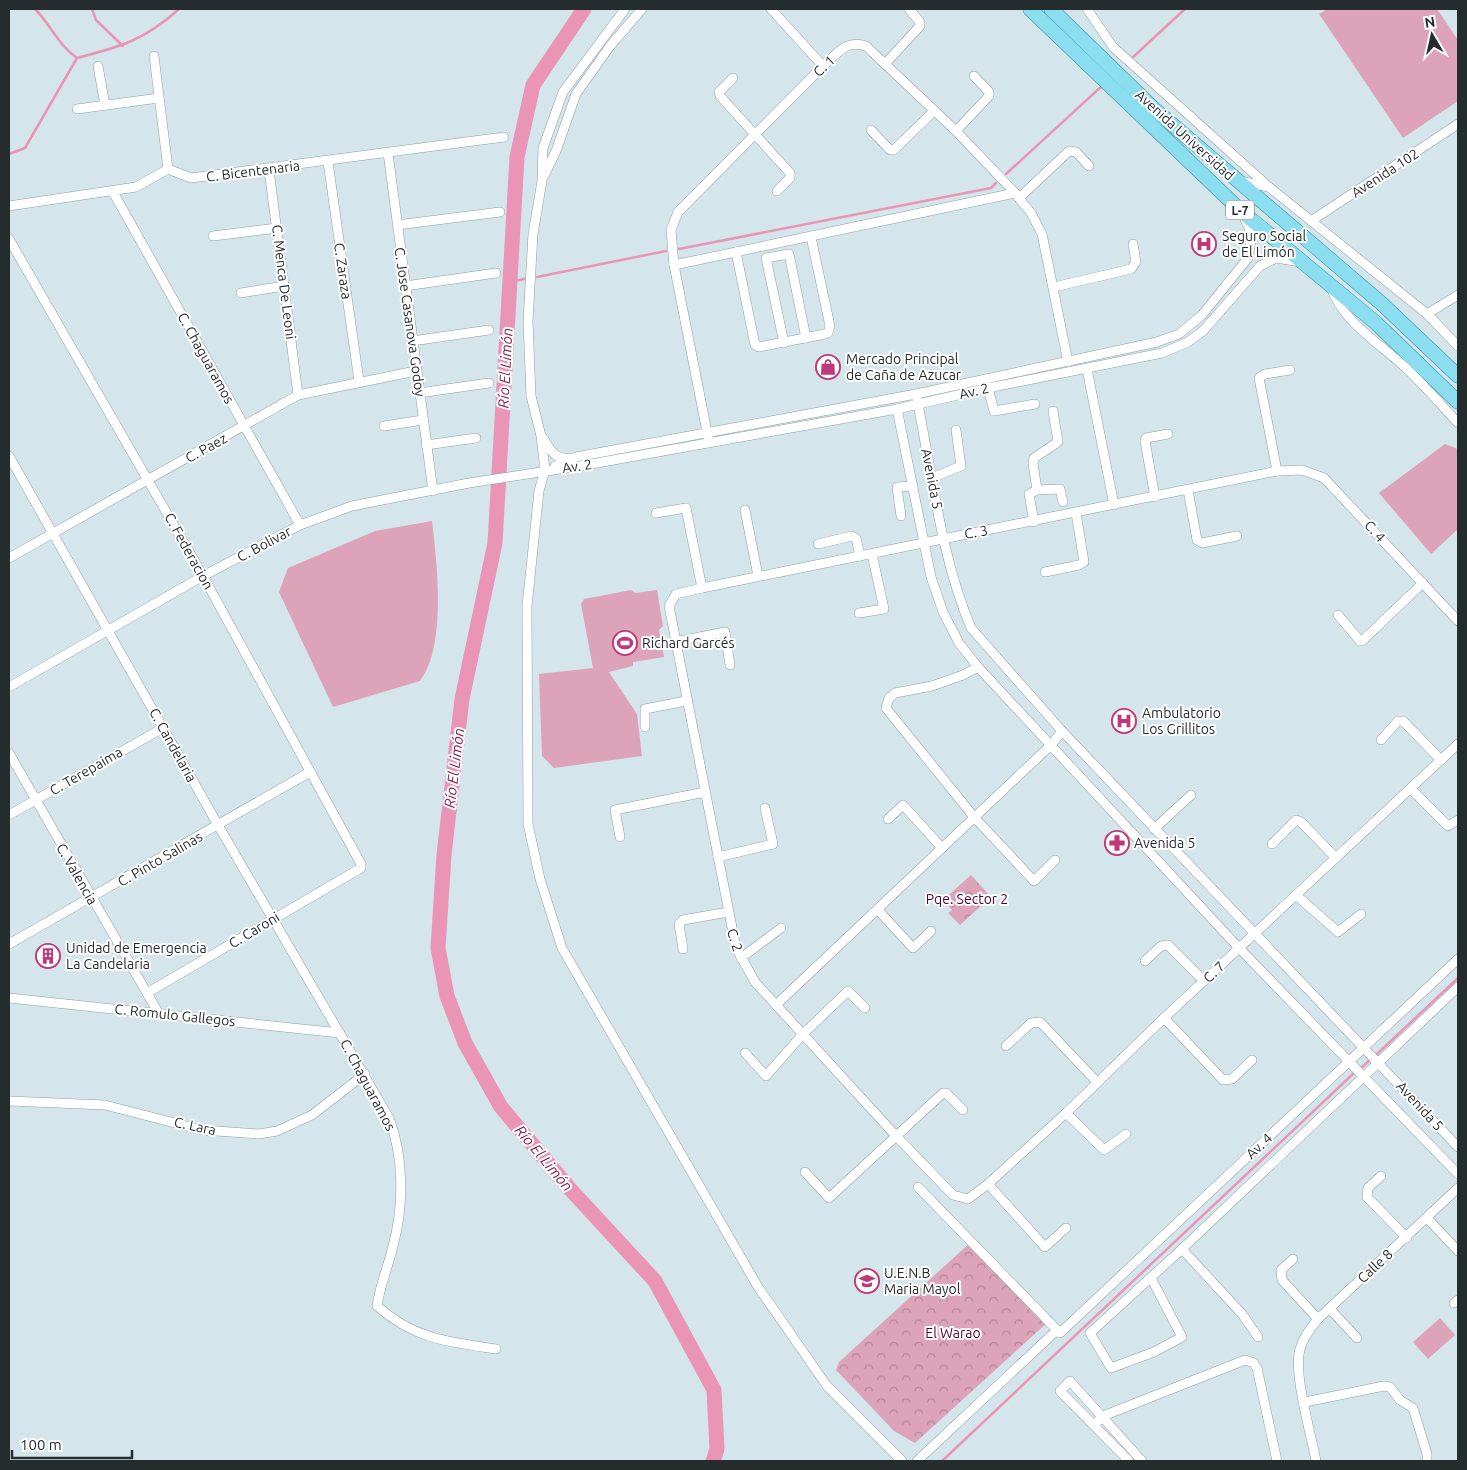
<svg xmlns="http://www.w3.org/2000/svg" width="1467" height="1470" font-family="Ubuntu,sans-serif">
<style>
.park{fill:url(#park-crowns)}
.pitch{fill:#dda4b9}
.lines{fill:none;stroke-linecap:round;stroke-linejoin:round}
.stream{stroke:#ea94b6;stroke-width:2.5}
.river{stroke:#ea94b6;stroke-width:15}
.minor-casing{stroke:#8e9fa3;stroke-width:10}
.primary-casing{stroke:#3591a6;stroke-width:15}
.minor{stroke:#fff;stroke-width:9}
.primary{stroke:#8bdef0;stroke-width:14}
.labels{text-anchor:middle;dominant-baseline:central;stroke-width:4;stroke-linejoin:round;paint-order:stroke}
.shield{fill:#fff;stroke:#666b6d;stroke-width:1}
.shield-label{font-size:12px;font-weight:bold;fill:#252c2e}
.street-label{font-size:14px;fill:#252c2e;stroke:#fff}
.poi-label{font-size:14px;fill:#252c2e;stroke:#fff;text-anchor:start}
.park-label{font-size:14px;fill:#51042d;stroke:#fff}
.water-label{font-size:15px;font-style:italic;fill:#862353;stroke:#fff}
</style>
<defs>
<pattern id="park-crowns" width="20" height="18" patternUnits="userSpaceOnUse" patternTransform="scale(1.25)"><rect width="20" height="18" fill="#dda4b9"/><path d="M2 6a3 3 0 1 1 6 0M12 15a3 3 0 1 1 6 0" fill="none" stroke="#b38697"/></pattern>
</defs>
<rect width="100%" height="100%" fill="#d4e6eb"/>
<!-- park -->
<g class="park">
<polygon points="971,875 991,897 960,925 948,913 952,910 943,900"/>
<polygon points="971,1242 1049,1321 915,1443 894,1431 836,1370 839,1362"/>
</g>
<!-- pitch -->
<g class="pitch">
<polygon points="1327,9 1437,9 1458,40 1458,101 1403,138 1319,14"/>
<polygon points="1445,444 1458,449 1458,529 1431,554 1379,493"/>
<path d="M432,521C437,564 447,646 420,681L333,707L279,592L288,568L375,531Z"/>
<polygon points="631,590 635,593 657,590 663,626 659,630 664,657 633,662 633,666 609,672 637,714 642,756 554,768 542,756 539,674 593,668 581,604 584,599"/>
<polygon points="1440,1318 1455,1335 1428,1359 1413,1342"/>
</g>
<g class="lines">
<!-- stream -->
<g class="stream">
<path d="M35,9C50,24 59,46 77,58"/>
<polyline points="92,9 96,20 123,46"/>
<polyline points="1132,58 1185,9"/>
<path d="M9,154L25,148L77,58C120,47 145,40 179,9"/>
<polyline points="1006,174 1103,85"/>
<polyline points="679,249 991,188 996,183"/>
<polyline points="537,277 666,251"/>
<polyline points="510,282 524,279"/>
<polyline points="1377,1054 1458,978"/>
<polyline points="1361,1068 1370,1060"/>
<polyline points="942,1461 1354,1073"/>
</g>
<!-- river -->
<polyline class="river" points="584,9 533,85 517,157 495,543 462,699 444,855 438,948 447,996 465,1043 501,1107 570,1189 655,1281 714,1390 717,1449 713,1461"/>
<defs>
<g id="minor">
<polyline points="625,9 563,92 543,148 542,181 533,234 528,321 531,396 541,436 545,470 539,491 527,606 528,824 540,879 562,948 758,1287 827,1386 902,1461"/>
<polyline points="771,9 823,66"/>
<polyline points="1087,9 1113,47 1269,187 1427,314 1458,346"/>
<polyline points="154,56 168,169"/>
<polyline points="885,64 920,26 920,22 909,9"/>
<polyline points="98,66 105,105"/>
<polyline points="733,78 719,92 720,96 790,173 790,178 777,191"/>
<polyline points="77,109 159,98"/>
<polyline points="871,130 890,150 894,150 934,111"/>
<polyline points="956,131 989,96 989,92 974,76"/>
<polyline points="388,153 433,491"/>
<polyline points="328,162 359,381"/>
<polyline points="269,170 298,395"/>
<polyline points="544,176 556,151 576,94 610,46 642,9"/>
<polyline points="1240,181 1269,187"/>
<polyline points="113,192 300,525"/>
<polyline points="1019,198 1069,151 1076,152 1089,166"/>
<polyline points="9,206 136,187 168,169 191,178 504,137"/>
<polyline points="1311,221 1458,124"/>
<polyline points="397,225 500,212"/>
<polyline points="213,236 277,228"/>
<polyline points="9,239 203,576 361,864 361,868 147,993"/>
<polyline points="736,252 755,345 759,347 825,334 828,333 830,326 811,237"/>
<polyline points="674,265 1015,193"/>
<polyline points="405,286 496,273"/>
<polyline points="1054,287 1131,269 1136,262 1133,244"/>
<path d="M1331,287C1343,323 1381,344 1407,369C1425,386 1441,405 1458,423"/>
<polyline points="241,293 284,286"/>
<polyline points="1427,314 1458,295"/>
<polyline points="412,341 489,330"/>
<polyline points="784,343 766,258 789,254 806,338"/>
<polyline points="1087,369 1114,505"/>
<polyline points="988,388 994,411 1035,404"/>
<polyline points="419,393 489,383"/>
<path d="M916,394C932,472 940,554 971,628L1062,731L1458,1147"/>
<polyline points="897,409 931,577 943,612 959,643 978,667 1239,948 1458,1174"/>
<polyline points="384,426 423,420"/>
<path d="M543,438C551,450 554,460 570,458"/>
<path d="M709,442L674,265L671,230L678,212L823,66C838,53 846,39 866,46L956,131L1015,193L1031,213L1042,234L1068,362"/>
<polyline points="426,445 476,438"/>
<path d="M9,456L218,825L389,1118C404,1157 404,1206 393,1246C388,1267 380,1285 377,1306C414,1339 448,1342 496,1349"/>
<polyline points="555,466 576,457 916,394 1157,342 1179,334 1202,315 1248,258 1252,235 1243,215"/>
<polyline points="1277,471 1259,378 1265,374 1290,370"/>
<polyline points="932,478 961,466 956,430"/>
<polyline points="1037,490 1033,463 1034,458 1058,442 1053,411"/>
<polyline points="1188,490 1197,540 1202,543 1237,536"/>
<polyline points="1155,497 1145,441 1146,438 1168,434"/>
<polyline points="745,510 758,576"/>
<polyline points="656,513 686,508 702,588"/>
<polyline points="901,516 897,487 913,486"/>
<polyline points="1034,522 1029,494 1037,490 1060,489 1063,502"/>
<polyline points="818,544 852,536 856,538 860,556"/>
<polyline points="9,558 298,395 416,371"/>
<polyline points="1045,572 1079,565 1084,562 1076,513"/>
<polyline points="859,613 884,609 872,554"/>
<polyline points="1338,615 1360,641 1362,641 1423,583"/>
<polyline points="1458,621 1324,478 1302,470 1277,471 702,588 676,594 669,606 736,948 755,982 897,1137 953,1195 968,1199 988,1184 1066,1113 1164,1018 1458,744"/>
<polyline points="675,642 725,632 730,665"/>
<polyline points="978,667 963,675 932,686 895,693 889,698 886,708 974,817 1034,881 1055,860"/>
<polyline points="9,687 203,576 300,525 352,506 469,483 580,466 897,409 988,388 1162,353 1188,342 1203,331 1260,266 1276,258 1301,262"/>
<polyline points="645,727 645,709 686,701"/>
<polyline points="1381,740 1398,721 1403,721 1441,760"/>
<polyline points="9,753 159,1014"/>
<polyline points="1411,789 1448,826 1458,820"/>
<polyline points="9,815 163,728"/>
<polyline points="888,819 903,805 942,848"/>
<polyline points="1154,829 1191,795"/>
<polyline points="620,837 615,810 705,792"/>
<polyline points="1272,844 1296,820 1301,822 1336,858"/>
<polyline points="718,857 773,844 765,808"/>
<polyline points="1296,895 1338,932 1361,914"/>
<polyline points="878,910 913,948 931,931"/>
<polyline points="9,944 310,772"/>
<polyline points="683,949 679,924 683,920 728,912"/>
<polyline points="741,958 781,928"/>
<polyline points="1145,961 1161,946 1168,945 1204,981"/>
<polyline points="9,998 340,1033"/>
<polyline points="776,1005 1052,744 1062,731"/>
<polyline points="1164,1018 1223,1080 1232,1079 1252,1060"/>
<polyline points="1006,1046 1031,1023 1040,1022 1097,1082"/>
<polyline points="745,1053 766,1076 802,1035 848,991 865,1008"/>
<polyline points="9,1101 105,1105 202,1130 259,1134 277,1131 312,1115 365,1074"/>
<polyline points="1066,1113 1104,1150 1126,1134"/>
<polyline points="805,1172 829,1198 943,1093 946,1093 963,1110"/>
<polyline points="1381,1176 1368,1188 1367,1197 1407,1238"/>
<polyline points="988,1184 1045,1247 1066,1228"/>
<polyline points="918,1187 1060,1333 1458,959"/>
<polyline points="1427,1218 1458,1251"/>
<polyline points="1182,1249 1242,1314 1258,1337"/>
<polyline points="1293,1259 1281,1270 1282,1280 1318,1319"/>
<polyline points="1151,1278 1182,1337 1154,1352 1111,1368 1090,1333 1182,1249 1458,987"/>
<polyline points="1454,1303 1458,1300"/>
<polyline points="1330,1309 1357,1338"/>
<polyline points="1305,1402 1384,1386 1390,1387 1400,1400 1413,1408 1427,1454 1427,1461"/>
<polyline points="1094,1425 1103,1416 1245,1360 1254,1363 1257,1368 1277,1461"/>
<polyline points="917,1461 1057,1330"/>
<polyline points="1129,1461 1060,1391 1070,1381 1142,1461"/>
<path d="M1316,1461C1311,1433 1293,1374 1300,1349C1303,1337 1311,1328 1318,1319L1458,1188"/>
</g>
<g id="primary">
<polyline points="1030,9 1241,211 1376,323 1458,402"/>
<polyline points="1051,9 1154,109 1381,303 1458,376"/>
</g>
</defs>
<!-- minor casing -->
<use href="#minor" class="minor-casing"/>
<!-- primary casing -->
<use href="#primary" class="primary-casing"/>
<!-- minor -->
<use href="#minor" class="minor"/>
<!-- primary -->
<use href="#primary" class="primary"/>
</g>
<!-- icons -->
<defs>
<symbol id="hospital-ring" viewBox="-11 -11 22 22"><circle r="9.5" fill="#fff" stroke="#bf397a" stroke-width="1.5"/><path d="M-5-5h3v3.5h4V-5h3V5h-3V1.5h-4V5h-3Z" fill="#bf397a"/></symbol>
<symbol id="shop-ring" viewBox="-11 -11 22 22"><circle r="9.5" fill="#fff" stroke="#bf397a" stroke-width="1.5"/><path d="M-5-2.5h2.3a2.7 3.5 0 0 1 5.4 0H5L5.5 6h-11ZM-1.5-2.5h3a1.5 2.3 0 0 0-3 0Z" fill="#bf397a"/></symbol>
<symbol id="stadium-ring" viewBox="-11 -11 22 22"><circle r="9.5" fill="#fff" stroke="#bf397a" stroke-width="1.5"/><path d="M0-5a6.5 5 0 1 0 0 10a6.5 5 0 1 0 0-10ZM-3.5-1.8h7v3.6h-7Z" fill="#bf397a"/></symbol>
<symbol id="pharmacy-ring" viewBox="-11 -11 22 22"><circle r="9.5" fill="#fff" stroke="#bf397a" stroke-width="1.5"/><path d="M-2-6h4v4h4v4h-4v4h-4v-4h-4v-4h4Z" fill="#bf397a"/></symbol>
<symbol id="building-ring" viewBox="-11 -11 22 22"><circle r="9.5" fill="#fff" stroke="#bf397a" stroke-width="1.5"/><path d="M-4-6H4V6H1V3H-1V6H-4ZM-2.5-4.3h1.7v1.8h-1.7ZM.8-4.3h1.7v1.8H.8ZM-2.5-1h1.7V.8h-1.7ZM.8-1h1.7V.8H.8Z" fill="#bf397a"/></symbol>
<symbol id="school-ring" viewBox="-11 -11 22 22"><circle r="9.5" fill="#fff" stroke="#bf397a" stroke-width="1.5"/><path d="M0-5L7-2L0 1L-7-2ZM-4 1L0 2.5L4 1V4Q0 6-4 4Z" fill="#bf397a"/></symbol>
</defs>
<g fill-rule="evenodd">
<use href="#hospital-ring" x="1190" y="230" width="28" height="28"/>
<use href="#shop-ring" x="814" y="353" width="28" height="28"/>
<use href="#stadium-ring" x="611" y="629" width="28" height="28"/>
<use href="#hospital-ring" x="1110" y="707" width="28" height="28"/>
<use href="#pharmacy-ring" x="1103" y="829" width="28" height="28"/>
<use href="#building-ring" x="34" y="942" width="28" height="28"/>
<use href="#school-ring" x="853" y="1267" width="28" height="28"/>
</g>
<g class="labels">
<!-- shield labels -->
<rect class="shield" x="1226" y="200.5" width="28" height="19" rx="4"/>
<g class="shield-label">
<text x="1240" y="210">L-7</text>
</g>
<!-- street labels -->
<g class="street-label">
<text transform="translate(824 66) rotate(-43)">C. 1</text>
<text transform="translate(1185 135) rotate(42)">Avenida Universidad</text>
<text transform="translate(253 171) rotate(-7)">C. Bicentenaria</text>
<text transform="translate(1385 173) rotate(-33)">Avenida 102</text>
<text transform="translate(343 271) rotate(82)">C. Zaraza</text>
<text transform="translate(284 282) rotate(83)">C. Menca De Leoni</text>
<text transform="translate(410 322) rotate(82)">C. Jose Casanova Godoy</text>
<text transform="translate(206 358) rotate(61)">C. Chaguaramos</text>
<text transform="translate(974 391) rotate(-13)">Av. 2</text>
<text transform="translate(206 448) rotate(-29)">C. Paez</text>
<text transform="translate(577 466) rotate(-8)">Av. 2</text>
<text transform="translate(932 479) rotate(79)">Avenida 5</text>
<text transform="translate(1375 531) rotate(48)">C. 4</text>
<text transform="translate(976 532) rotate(-10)">C. 3</text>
<text transform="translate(264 544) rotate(-28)">C. Bolivar</text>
<text transform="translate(189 551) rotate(61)">C. Federacion</text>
<text transform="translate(173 745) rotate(61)">C. Candelaria</text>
<text transform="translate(86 771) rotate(-30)">C. Terepaima</text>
<text transform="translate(160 859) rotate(-30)">C. Pinto Salinas</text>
<text transform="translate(77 874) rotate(60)">C. Valencia</text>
<text transform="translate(254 930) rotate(-31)">C. Caroni</text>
<text transform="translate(735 940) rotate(73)">C. 2</text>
<text transform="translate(1214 972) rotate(-43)">C. 7</text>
<text transform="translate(175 1015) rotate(6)">C. Romulo Gallegos</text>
<text transform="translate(368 1085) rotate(62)">C. Chaguaramos</text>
<text transform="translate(1420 1106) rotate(47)">Avenida 5</text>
<text transform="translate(195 1126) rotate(12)">C. Lara</text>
<text transform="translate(1259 1146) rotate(-43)">Av. 4</text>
<text transform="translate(1375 1266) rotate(-43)">Calle 8</text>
</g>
<!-- poi labels -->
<g class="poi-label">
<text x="1222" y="236">Seguro Social<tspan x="1222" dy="16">de El Limón</tspan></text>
<text x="846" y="359">Mercado Principal<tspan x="846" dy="16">de Caña de Azucar</tspan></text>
<text x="642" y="643">Richard Garcés</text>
<text x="1142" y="713">Ambulatorio<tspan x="1142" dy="16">Los Grillitos</tspan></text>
<text x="1134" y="843">Avenida 5</text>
<text x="66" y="948">Unidad de Emergencia<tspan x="66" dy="16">La Candelaria</tspan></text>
<text x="884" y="1273">U.E.N.B<tspan x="884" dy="16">Maria Mayol</tspan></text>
</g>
<!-- park labels -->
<g class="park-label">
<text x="967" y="899">Pqe. Sector 2</text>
<text x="953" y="1333">El Warao</text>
</g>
<!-- water labels -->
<g class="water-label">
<text transform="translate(505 368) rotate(-87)">Río El Limón</text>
<text transform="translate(454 768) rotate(-83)">Río El Limón</text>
<text transform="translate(544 1158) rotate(50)">Río El Limón</text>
</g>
</g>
<!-- border -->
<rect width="1467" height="1470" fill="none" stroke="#252c2e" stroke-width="20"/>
<!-- north arrow -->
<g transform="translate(1432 35) rotate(351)" stroke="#ffffff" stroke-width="4" paint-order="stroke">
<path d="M0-4L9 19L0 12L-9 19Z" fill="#252c2e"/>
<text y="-8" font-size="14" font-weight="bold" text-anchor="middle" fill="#252c2e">N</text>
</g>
<!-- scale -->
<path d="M12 1450v8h120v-8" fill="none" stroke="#252c2e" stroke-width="2.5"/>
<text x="20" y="1450" font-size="15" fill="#252c2e" stroke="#ffffff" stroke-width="4" paint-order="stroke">100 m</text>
</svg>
